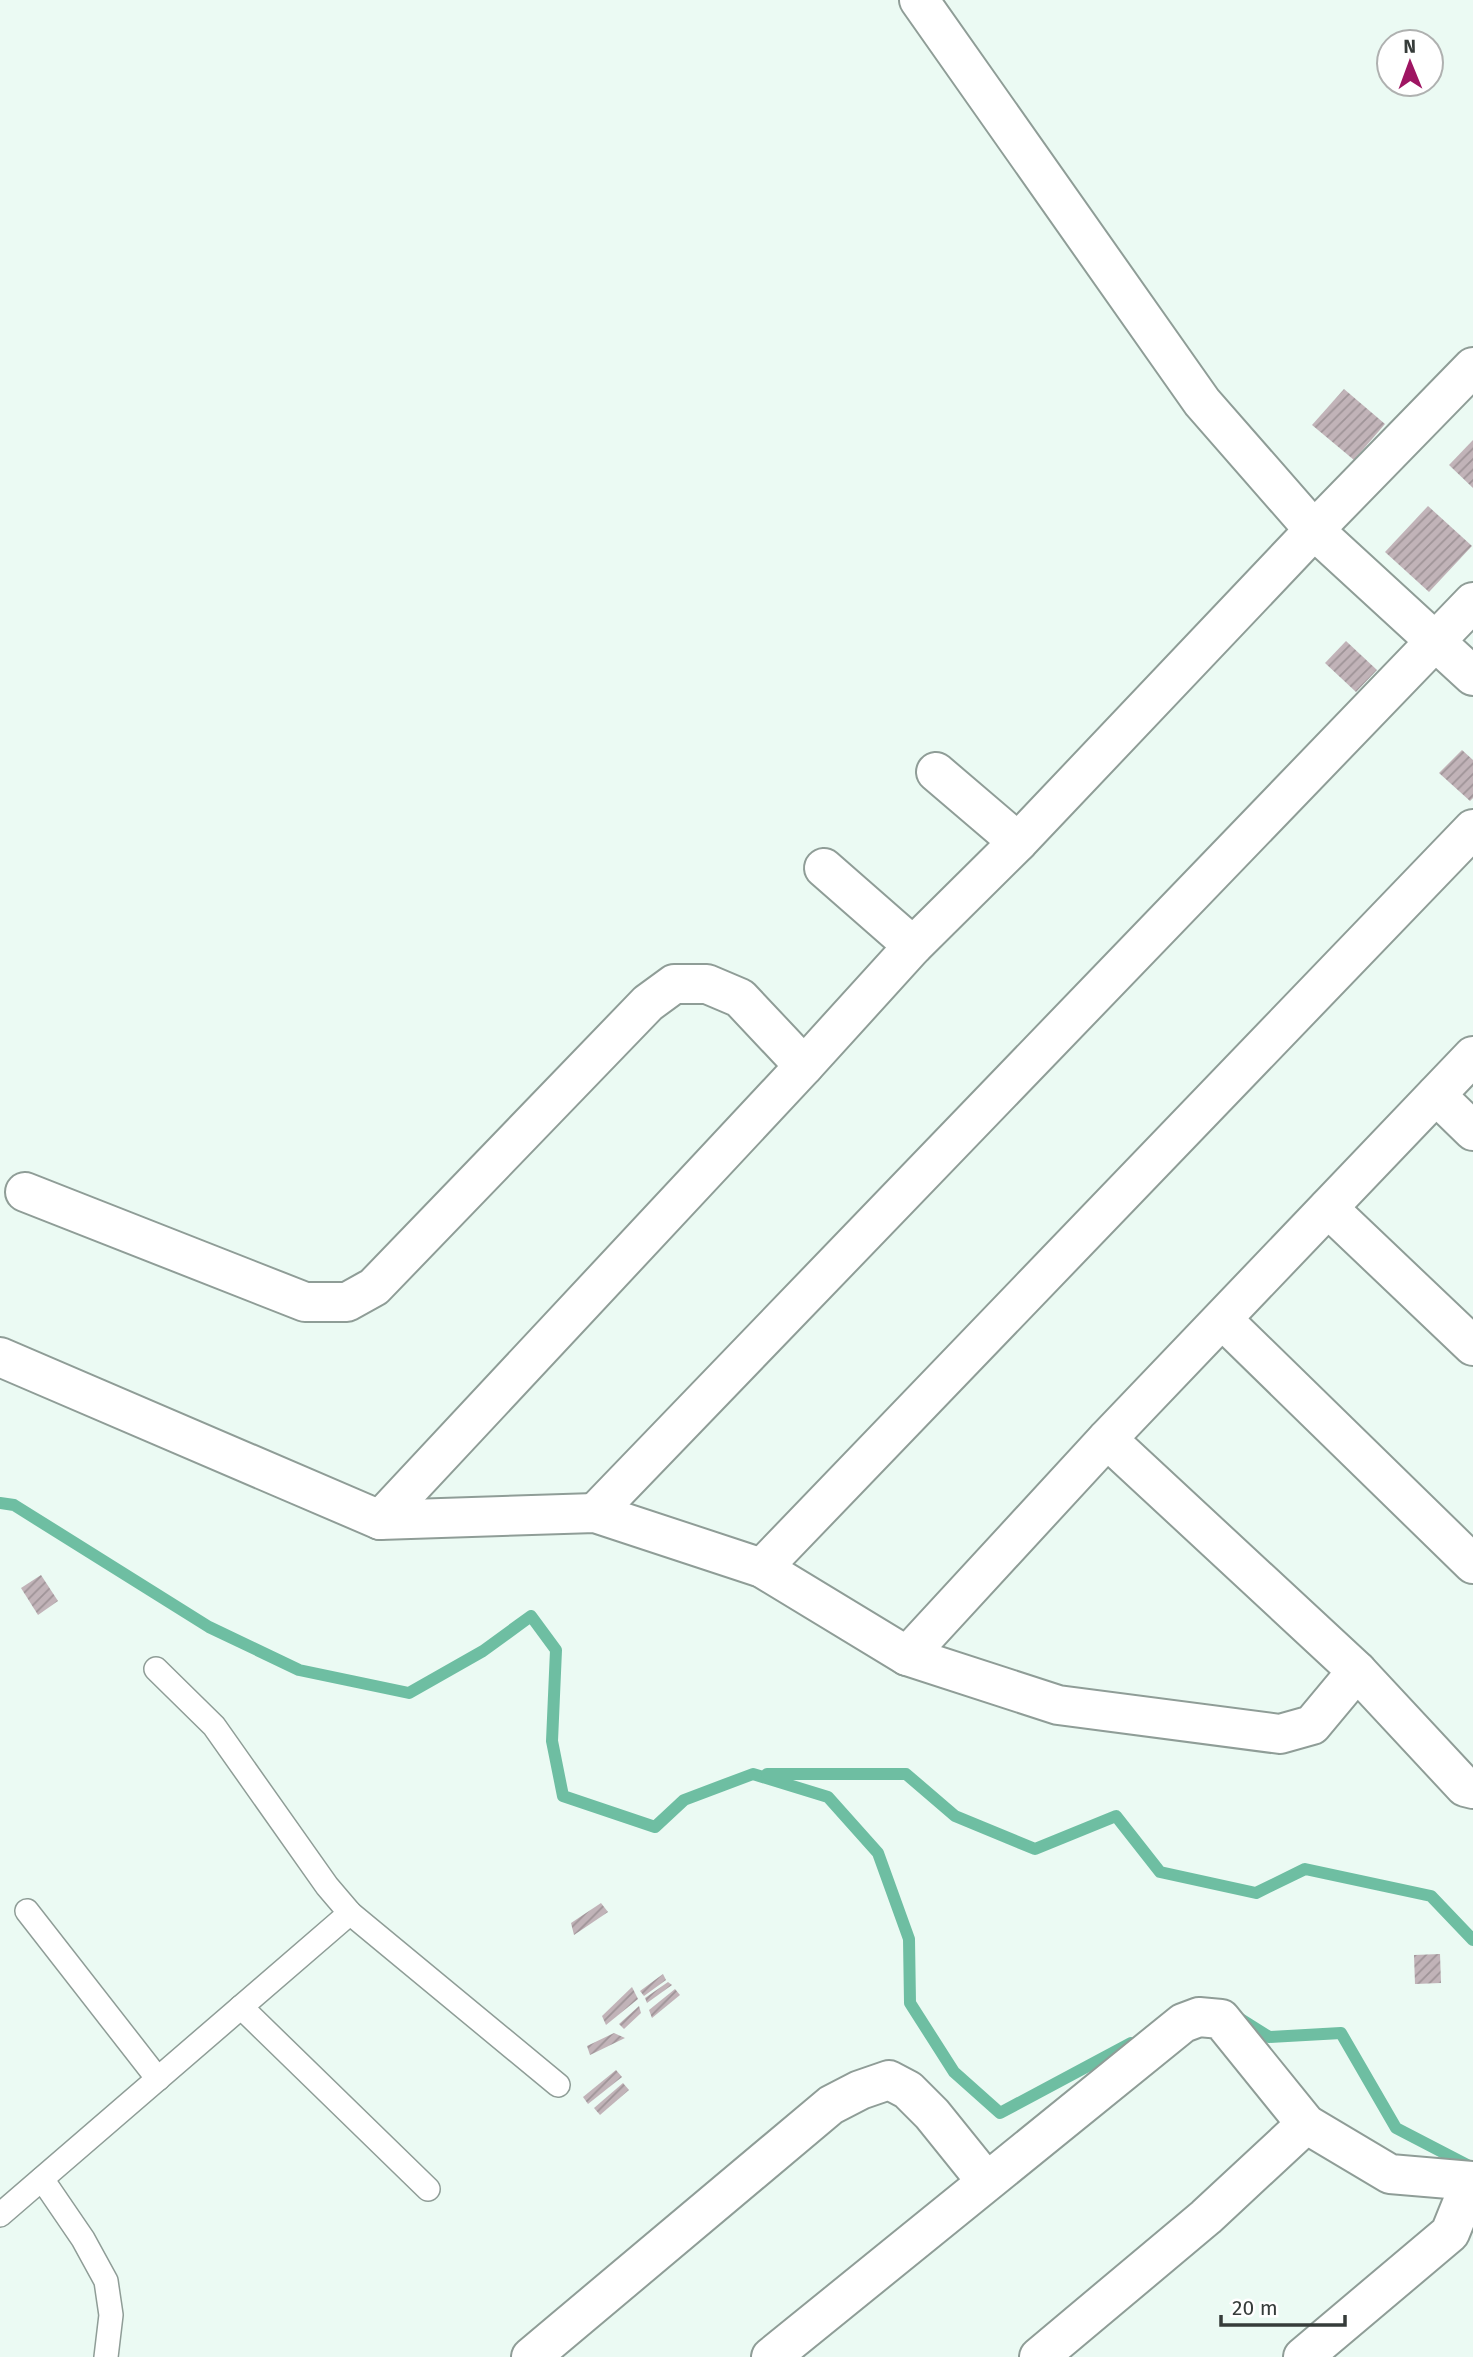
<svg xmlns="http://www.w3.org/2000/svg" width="1473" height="2357" font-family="'Fira Sans',sans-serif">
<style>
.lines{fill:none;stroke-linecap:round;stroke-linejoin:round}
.stream{stroke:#6ebea2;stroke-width:12}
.building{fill:url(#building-hatch)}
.lane-casing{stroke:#8f9d97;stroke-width:26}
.street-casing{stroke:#8f9d97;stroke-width:42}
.lane{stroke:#fff;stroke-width:23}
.street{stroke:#fff;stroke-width:38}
</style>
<defs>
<pattern id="building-hatch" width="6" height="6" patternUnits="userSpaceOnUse" patternTransform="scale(1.75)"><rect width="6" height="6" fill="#c1b3b8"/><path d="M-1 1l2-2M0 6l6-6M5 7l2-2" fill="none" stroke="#9e9397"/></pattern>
</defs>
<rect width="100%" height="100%" fill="#ebfaf3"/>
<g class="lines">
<!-- stream -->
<g class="stream">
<polyline points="0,1503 14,1505 209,1627 299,1670 409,1693 483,1651 531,1616 556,1650 552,1741 563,1796 655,1827 684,1800 753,1774 828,1797 878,1853 909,1939 910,2003 954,2072 1000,2113 1131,2043"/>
<polyline points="767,1774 906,1774 955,1816 1035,1849 1116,1816 1160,1872 1256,1893 1305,1869 1431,1896 1473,1940"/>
<polyline points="1239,2018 1269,2037 1341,2033 1396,2128 1473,2168"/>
</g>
</g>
<!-- building -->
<g class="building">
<polygon points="1344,389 1385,424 1354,460 1312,425"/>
<polygon points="1473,440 1473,488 1449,465"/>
<polygon points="1428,506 1472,546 1429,592 1385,552"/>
<polygon points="1346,641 1377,670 1356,692 1325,663"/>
<polygon points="1462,750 1473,760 1473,798 1470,801 1439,773"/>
<polygon points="41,1575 58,1601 38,1615 21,1588"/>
<polygon points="601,1903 608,1912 574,1935 571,1923"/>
<polygon points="1440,1954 1441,1983 1415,1984 1414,1955"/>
<polygon points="663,1974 666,1980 644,1996 640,1991"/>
<polygon points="668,1982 672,1985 647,2003 645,1998"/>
<polygon points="632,1987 638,1999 606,2025 602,2016"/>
<polygon points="675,1989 680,1995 652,2018 649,2010"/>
<polygon points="639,2006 641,2013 624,2029 619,2024"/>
<polygon points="614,2033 625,2038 590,2055 587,2046"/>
<polygon points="616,2070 622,2077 588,2104 583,2097"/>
<polygon points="623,2083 629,2090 600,2115 594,2108"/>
</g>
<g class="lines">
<defs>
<g id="lane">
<polyline points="156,1669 214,1726 327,1886 350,1913 558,2085"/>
<polyline points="27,1911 158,2079"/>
<polyline points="241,2007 428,2189"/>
<polyline points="42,2179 83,2239 106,2281 111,2315 106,2357"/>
<polyline points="0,2215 350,1913"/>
</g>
<g id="street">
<polyline points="919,0 1202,402 1314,530 1473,676"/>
<polyline points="936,772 1018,842"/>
<polyline points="824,868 913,946"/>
<polyline points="1436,1095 1473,1131"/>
<polyline points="25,1192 305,1302 347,1302 374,1287 648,1003 674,984 707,984 740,998 804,1066"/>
<polyline points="1328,1208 1473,1346"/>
<polyline points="1223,1320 1473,1564"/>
<polyline points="0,1357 380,1520 595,1513 762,1568 907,1656 1058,1705 1280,1734 1312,1725 1357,1671"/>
<polyline points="1107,1439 1357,1671 1465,1787 1473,1789"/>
<polyline points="595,1513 1473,602"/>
<polyline points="380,1520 804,1066 913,946 1018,842 1314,530 1473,367"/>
<polyline points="762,1568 1473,829"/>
<polyline points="907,1656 1107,1439 1473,1056"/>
<polyline points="531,2357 831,2105 860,2090 889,2080 908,2090 932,2114 986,2181"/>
<polyline points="771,2357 1183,2023 1199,2017 1221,2019 1306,2124 1390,2174 1473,2181"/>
<polyline points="1039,2357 1206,2217 1306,2124"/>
<polyline points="1303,2357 1450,2233 1471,2181"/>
</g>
</defs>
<!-- lane casing -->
<use href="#lane" class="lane-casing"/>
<!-- street casing -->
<use href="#street" class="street-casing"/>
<!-- lane -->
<use href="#lane" class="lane"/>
<!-- street -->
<use href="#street" class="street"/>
</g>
<!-- north arrow -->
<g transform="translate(1410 63) rotate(359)"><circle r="33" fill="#ffffff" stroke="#afb1b0" stroke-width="2"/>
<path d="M0-5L12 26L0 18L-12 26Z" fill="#9e1562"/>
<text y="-10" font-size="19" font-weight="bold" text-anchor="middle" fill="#363c3a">N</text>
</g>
<!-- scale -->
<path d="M1221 2315v10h124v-10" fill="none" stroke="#363c3a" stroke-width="3.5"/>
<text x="1232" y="2315" font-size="21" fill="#363c3a" stroke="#ffffff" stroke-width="5" paint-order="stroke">20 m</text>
</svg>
